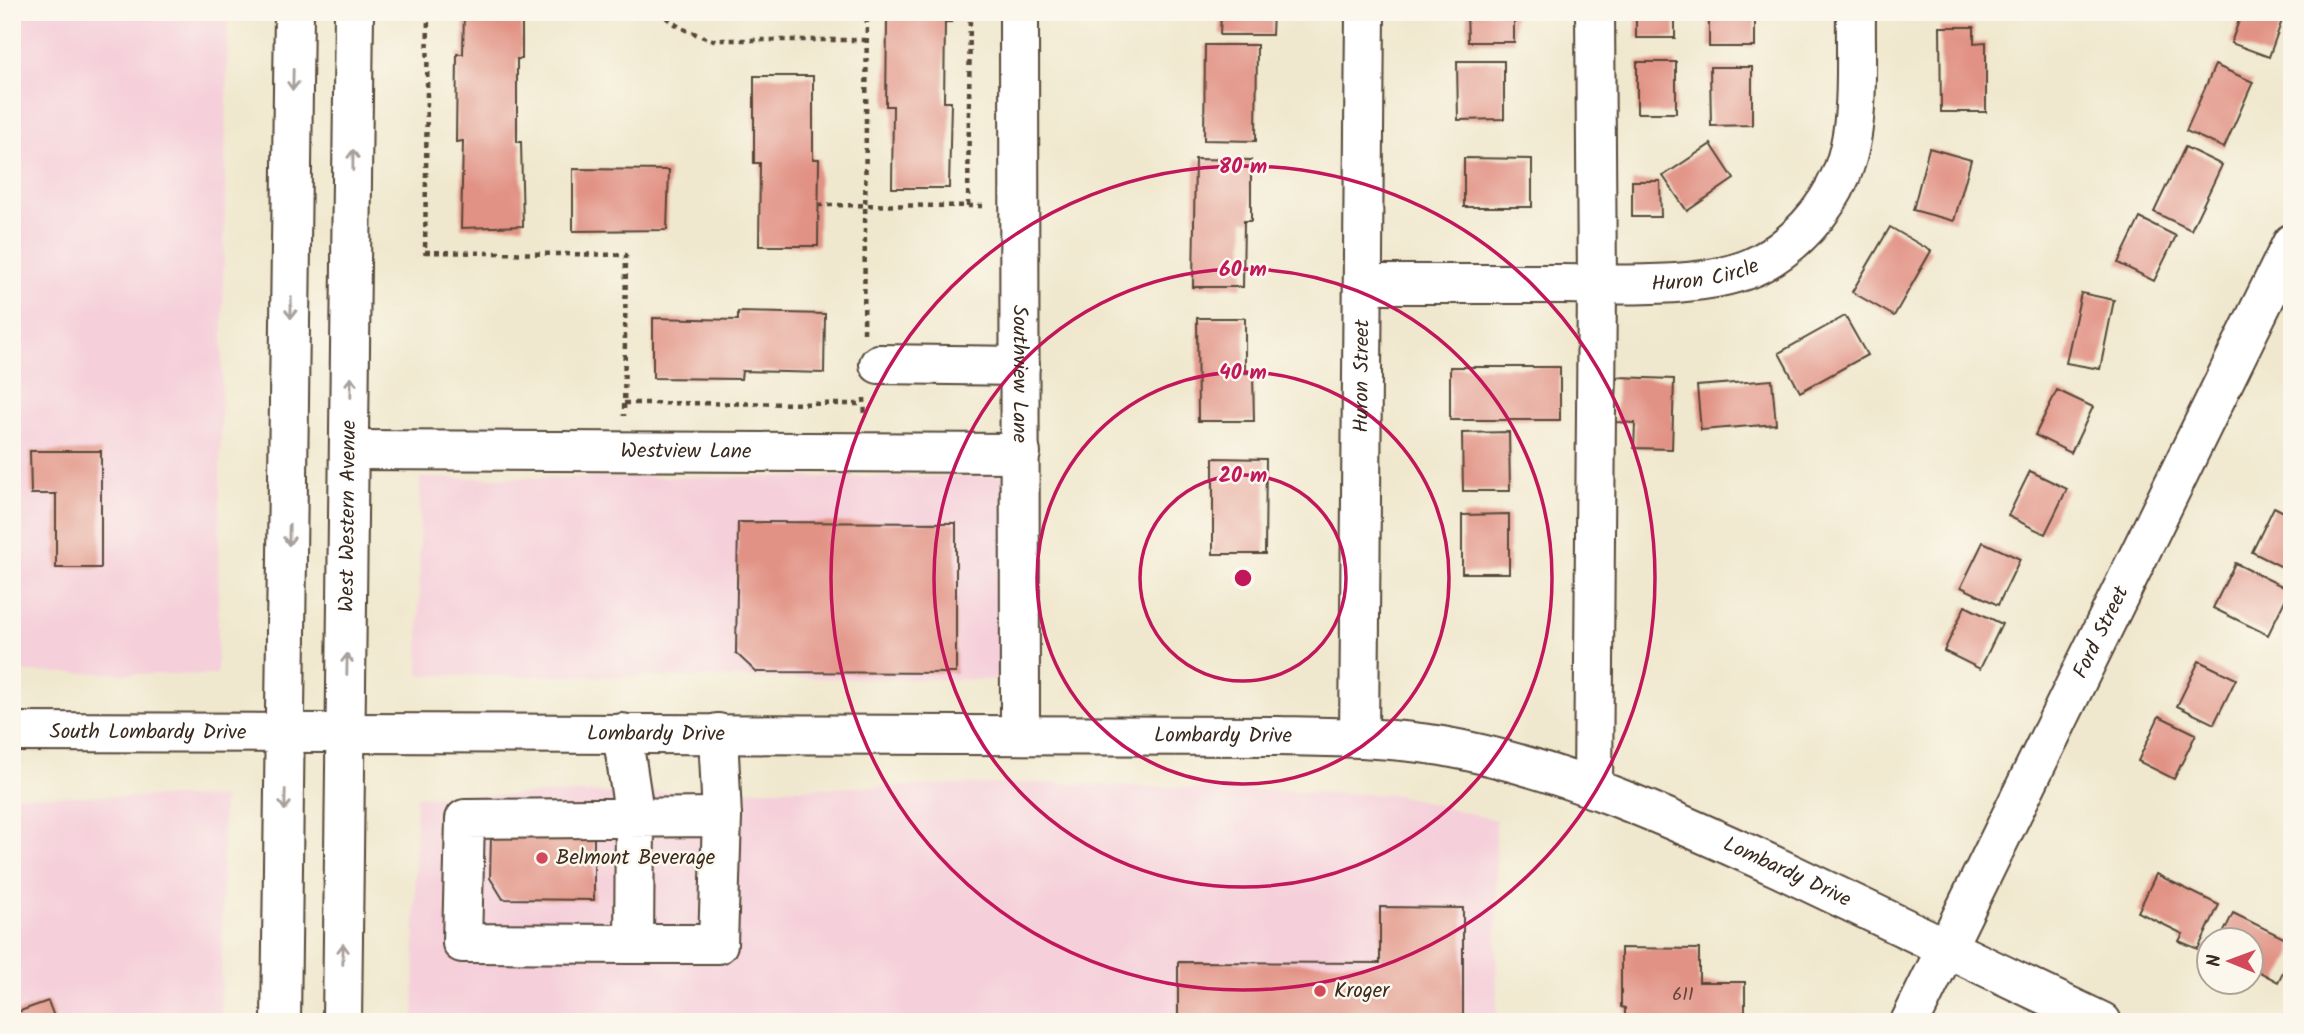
<svg xmlns="http://www.w3.org/2000/svg" width="2304" height="1034" font-family="Kalam,sans-serif">
<style>
.built{fill:#f5cfda}
.building{fill:#e19284}
.lines{fill:none;stroke-linecap:round;stroke-linejoin:round}
.minor-casing{stroke:#564638;stroke-width:42}
.major-casing{stroke:#564638;stroke-width:42}
.path{stroke:#564638;stroke-width:4.5;stroke-dasharray:5 5;stroke-linecap:butt}
.minor{stroke:#fff;stroke-width:38}
.major{stroke:#fff;stroke-width:38}
.oneway{stroke:#a79f9a}
.ring{fill:none;stroke:#c2185b;stroke-width:3.5}
.poi-dot{fill:#d1495b;stroke:#fbf7ec;stroke-width:2.5}
.labels{text-anchor:middle;dominant-baseline:central;stroke-width:5;stroke-linejoin:round;paint-order:stroke}
.number-label{font-size:18px;fill:#644438}
.street-label{font-size:21px;fill:#3b2a1e;stroke:#fbf7ec}
.poi-label{font-size:21px;fill:#3b2a1e;stroke:#fbf7ec;text-anchor:start}
.centre{fill:#c2185b;stroke:#fbf7ec;stroke-width:3.5}
.ring-label{font-size:21px;text-anchor:middle;font-weight:bold;fill:#c2185b;stroke:#fbf7ec;stroke-width:5;stroke-linejoin:round;paint-order:stroke}
</style>
<rect width="100%" height="100%" fill="#fbf7ec"/>
<filter id="ink" filterUnits="userSpaceOnUse"><feTurbulence type="fractalNoise" baseFrequency=".0143" numOctaves="2"/><feDisplacementMap in="SourceGraphic" scale="14" xChannelSelector="R" yChannelSelector="G"/><feConvolveMatrix kernelMatrix="1 2 1 2 8 2 1 2 1" color-interpolation-filters="sRGB"/></filter>
<filter id="wash" filterUnits="userSpaceOnUse"><feTurbulence type="fractalNoise" baseFrequency=".00686" numOctaves="4" result="noise"/><feDisplacementMap in="SourceGraphic" scale="28" xChannelSelector="R" yChannelSelector="G"/><feGaussianBlur stdDeviation="1.57" result="paint"/><feColorMatrix in="noise" values="0 0 0 0 0 0 0 0 0 0 0 0 0 0 0 0 0 1.4 0 .05"/><feComposite in="paint" operator="in"/></filter>
<g filter="url(#wash)">
<rect width="100%" height="100%" fill="#f0e8ce"/>
<!-- built -->
<g class="built">
<polygon points="12,12 228,12 217,675 12,672"/>
<polygon points="1039,476 1040,680 419,675 420,478"/>
<polygon points="1040,783 1398,795 1496,820 1497,1022 414,1022 416,797"/>
<polygon points="12,795 223,798 221,1022 12,1022"/>
</g>
<g id="blocks">
<!-- building -->
<g class="building">
<polygon points="464,12 522,12 522,59 517,59 517,142 521,142 523,226 461,228 463,141 456,142 457,54 463,54"/>
<polygon points="894,12 951,12 951,22 945,22 944,102 951,102 949,188 892,188 893,106 886,106 887,19 894,19"/>
<polygon points="1221,12 1273,12 1272,35 1220,35"/>
<polygon points="1467,12 1514,12 1514,42 1468,42"/>
<rect x="1636" y="12" width="39" height="26"/>
<rect x="1709" y="12" width="46" height="35"/>
<polygon points="2242,12 2285,12 2269,57 2231,43"/>
<polygon points="1940,27 1974,27 1974,43 1986,42 1986,112 1941,112"/>
<polygon points="1205,45 1257,45 1256,141 1204,140"/>
<polygon points="1457,61 1504,61 1504,119 1458,120"/>
<rect x="1637" y="62" width="39" height="51"/>
<polygon points="2215,65 2253,82 2224,148 2186,131"/>
<polygon points="1710,67 1752,67 1752,125 1711,126"/>
<polygon points="754,76 813,76 813,159 819,159 818,246 759,246 760,163 754,163"/>
<polygon points="1711,144 1734,179 1687,211 1663,176"/>
<polygon points="2185,147 2222,165 2191,230 2154,212"/>
<polygon points="1929,148 1971,160 1954,221 1913,210"/>
<polygon points="1464,158 1532,159 1532,207 1464,207"/>
<polygon points="1195,159 1251,160 1251,221 1244,221 1243,287 1193,287"/>
<polygon points="573,169 669,170 667,230 573,231"/>
<polygon points="1632,181 1660,181 1661,217 1632,217"/>
<polygon points="2140,218 2176,236 2154,281 2118,263"/>
<polygon points="1890,227 1931,251 1894,316 1852,292"/>
<polygon points="2081,293 2114,300 2100,369 2066,363"/>
<polygon points="738,312 825,314 824,373 742,371 741,379 653,378 653,318 738,320"/>
<polygon points="1845,316 1867,355 1800,392 1779,353"/>
<polygon points="1197,318 1245,318 1245,373 1253,373 1254,421 1198,421"/>
<rect x="1450" y="367" width="110" height="53"/>
<polygon points="1617,377 1674,379 1672,449 1634,448 1635,423 1615,422"/>
<polygon points="1772,380 1776,424 1701,430 1697,386"/>
<polygon points="2057,390 2093,407 2071,453 2035,435"/>
<polygon points="1509,432 1510,491 1463,491 1462,433"/>
<polygon points="30,451 101,451 101,568 56,568 56,494 31,494"/>
<polygon points="1213,458 1266,459 1265,554 1213,554"/>
<polygon points="2030,471 2067,489 2045,534 2008,516"/>
<polygon points="2274,507 2292,516 2292,563 2288,570 2252,552"/>
<polygon points="1509,514 1509,573 1462,573 1462,515"/>
<polygon points="738,522 956,523 956,673 756,672 736,653"/>
<polygon points="1983,542 2020,559 1998,605 1961,587"/>
<polygon points="2235,563 2290,590 2268,635 2213,608"/>
<polygon points="1965,606 2002,624 1980,669 1944,651"/>
<polygon points="2199,661 2236,679 2214,724 2177,706"/>
<polygon points="2159,716 2196,734 2174,779 2138,761"/>
<polygon points="491,836 594,837 594,900 503,899 490,878"/>
<polygon points="2156,874 2219,905 2198,949 2179,941 2183,934 2138,912"/>
<polygon points="1380,907 1463,908 1463,1022 1178,1022 1178,962 1380,963"/>
<polygon points="2233,913 2292,942 2292,954 2278,982 2252,968 2252,940 2220,940"/>
<polygon points="1621,948 1699,949 1699,982 1745,982 1745,1022 1625,1022 1625,1008 1621,1007"/>
<polygon points="48,1001 56,1022 12,1022 12,1014"/>
</g>
</g>
</g>
<g filter="url(#ink)">
<use href="#blocks" fill-opacity="0" stroke="#564638" stroke-width="2"/>
<g class="lines">
<defs>
<g id="minor">
<path id="s1" d="M1019,12L1020,735"/>
<path id="s2" d="M1363,284C1429,284 1494,284 1560,284C1616,284 1710,290 1759,264C1795,245 1825,212 1841,175C1861,128 1855,63 1856,12"/>
<polyline points="879,364 1020,366"/>
<path id="s3" d="M350,450L1021,453"/>
<path id="s4" d="M12,732L1278,736C1332,737 1388,737 1442,746C1557,766 1675,820 1781,869C1888,919 1995,970 2102,1022"/>
<polyline points="622,733 635,819 634,944 462,943 465,819 722,817 718,944 634,944"/>
<polyline points="718,733 722,817"/>
<path id="s5" d="M1359,738L1365,12"/>
<polyline points="1593,789 1597,284 1595,12"/>
<path id="s6" d="M1910,1022L2292,243"/>
</g>
<g id="major">
<polyline points="281,1022 294,12"/>
<path id="s7" d="M342,1022L354,12"/>
</g>
</defs>
<!-- minor casing -->
<use href="#minor" class="minor-casing"/>
<!-- major casing -->
<use href="#major" class="major-casing"/>
<!-- path -->
<g class="path">
<polyline points="428,12 425,252 626,255 624,416"/>
<polyline points="658,12 681,28 711,40 866,40"/>
<polyline points="818,205 985,206"/>
<polyline points="968,206 970,12"/>
<polyline points="864,333 867,12"/>
<polyline points="864,398 865,417"/>
<polyline points="624,403 864,404"/>
</g>
<!-- minor -->
<use href="#minor" class="minor"/>
<!-- major -->
<use href="#major" class="major"/>
</g>
<!-- one-way arrows -->
<defs><path id="oneway-shaft" d="M-6 0H5M1.5-3L5.5 0L1.5 3" fill="none" stroke-width="1.6" stroke-linecap="round" stroke-linejoin="round" transform="scale(1.75)"/></defs>
<g class="oneway">
<use href="#oneway-shaft" transform="translate(293 80) rotate(91)"/>
<use href="#oneway-shaft" transform="translate(353 160) rotate(-89)"/>
<use href="#oneway-shaft" transform="translate(291 308) rotate(91)"/>
<use href="#oneway-shaft" transform="translate(351 387) rotate(-89)"/>
<use href="#oneway-shaft" transform="translate(289 535) rotate(91)"/>
<use href="#oneway-shaft" transform="translate(347 664) rotate(-89)"/>
<use href="#oneway-shaft" transform="translate(285 800) rotate(91)"/>
<use href="#oneway-shaft" transform="translate(343 954) rotate(-89)"/>
</g>
</g>
<!-- distance rings -->
<g class="ring">
<circle cx="1243" cy="578" r="103"/>
<circle cx="1243" cy="578" r="206"/>
<circle cx="1243" cy="578" r="309"/>
<circle cx="1243" cy="578" r="412"/>
</g>
<!-- markers -->
<g class="poi-dot">
<circle cx="542" cy="858" r="7"/>
<circle cx="1320" cy="991" r="7"/>
</g>
<g class="labels">
<!-- number labels -->
<g class="number-label">
<text x="1683" y="995">611</text>
</g>
<!-- street labels -->
<g class="street-label">
<text stroke="none"><textPath href="#s2" startOffset="343">Huron Circle</textPath></text>
<text stroke="none"><textPath href="#s1" startOffset="362">Southview Lane</textPath></text>
<text stroke="none"><textPath href="#s5" startOffset="362">Huron Street</textPath></text>
<text stroke="none"><textPath href="#s3" startOffset="336">Westview Lane</textPath></text>
<text stroke="none"><textPath href="#s7" startOffset="506">West Western Avenue</textPath></text>
<text stroke="none"><textPath href="#s6" startOffset="434">Ford Street</textPath></text>
<text stroke="none"><textPath href="#s4" startOffset="136">South Lombardy Drive</textPath></text>
<text stroke="none"><textPath href="#s4" startOffset="644">Lombardy Drive</textPath></text>
<text stroke="none"><textPath href="#s4" startOffset="1211">Lombardy Drive</textPath></text>
<text stroke="none"><textPath href="#s4" startOffset="1799">Lombardy Drive</textPath></text>
</g>
<!-- poi labels -->
<g class="poi-label">
<text x="556" y="858">Belmont Beverage</text>
<text x="1334" y="991">Kroger</text>
</g>
</g>
<circle cx="1243" cy="578" r="10" class="centre"/>
<g class="ring-label">
<text x="1243" y="173">80 m</text>
<text x="1243" y="276">60 m</text>
<text x="1243" y="379">40 m</text>
<text x="1243" y="482">20 m</text>
</g>
<!-- margin -->
<rect width="2304" height="1034" fill="none" stroke="#fbf7ec" stroke-width="42"/>
<!-- north arrow -->
<g transform="translate(2230 961) rotate(271)"><circle r="33" fill="#fbf7ec" stroke="#aea59a" stroke-width="2"/>
<path d="M0-5L12 26L0 18L-12 26Z" fill="#d1495b"/>
<text y="-10" font-size="19" font-weight="bold" text-anchor="middle" fill="#3b2a1e">N</text>
</g>
</svg>
